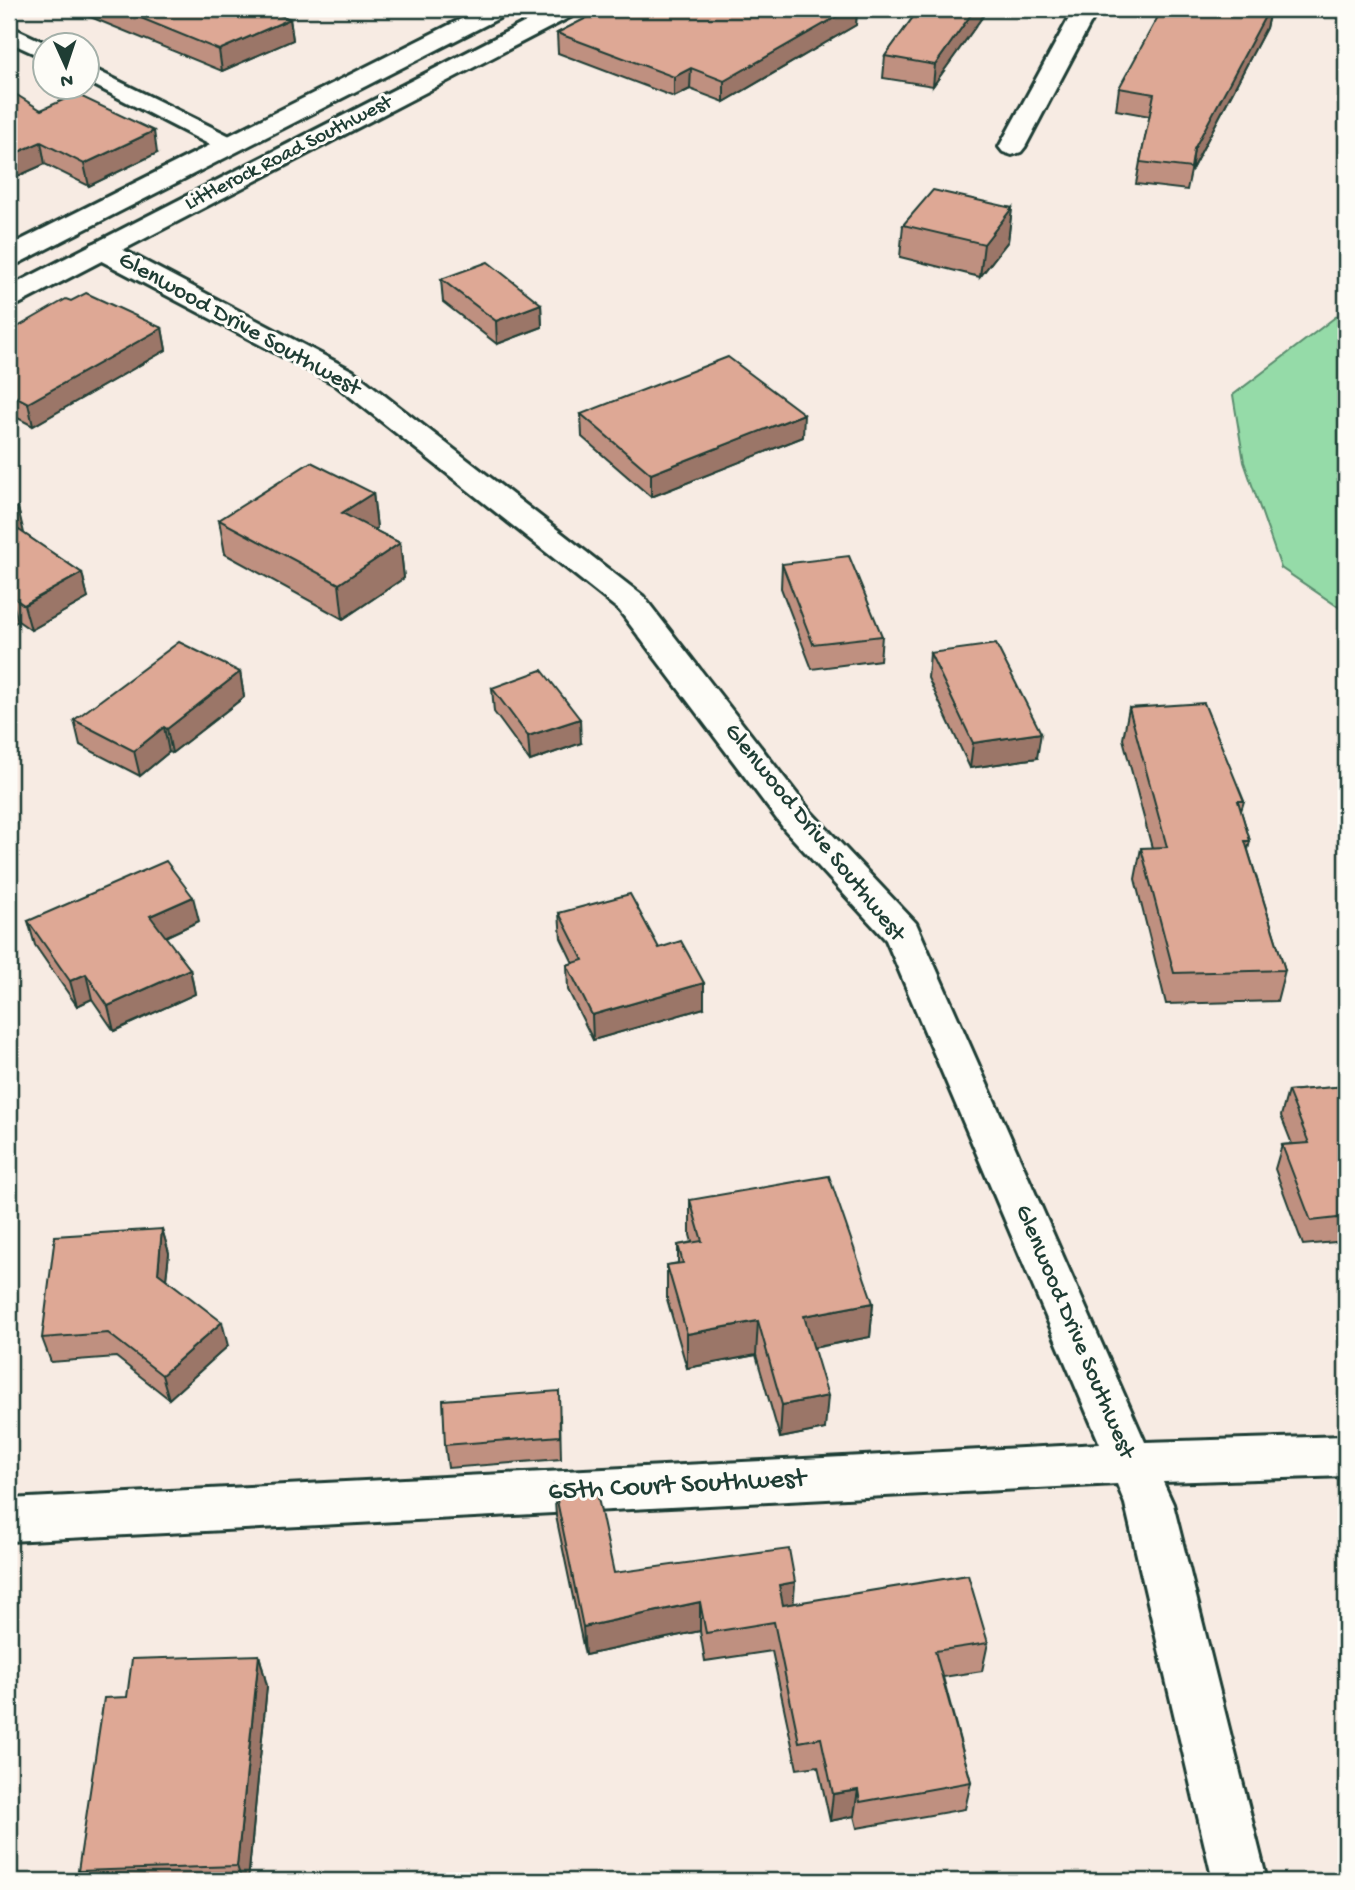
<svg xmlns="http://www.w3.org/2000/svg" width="1355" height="1890" font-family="'Gochi Hand',sans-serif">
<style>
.green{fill:#95dba8;stroke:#5a8c6e;stroke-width:2}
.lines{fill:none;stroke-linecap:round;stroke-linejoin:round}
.street-casing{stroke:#1f3d34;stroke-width:6}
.secondary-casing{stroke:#1f3d34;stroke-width:6}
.street{fill:#fdfcf7;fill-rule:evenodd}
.secondary{fill:#fdfcf7;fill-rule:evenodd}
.wall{fill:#bf9080;stroke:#1f3d34;stroke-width:2}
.shaded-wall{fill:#9b7668;stroke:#1f3d34;stroke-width:2}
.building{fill:#dea895;stroke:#1f3d34;stroke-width:2}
.labels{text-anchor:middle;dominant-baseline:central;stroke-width:6;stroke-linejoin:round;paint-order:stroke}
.far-street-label{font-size:21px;fill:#1f3d34;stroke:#fdfcf7}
.street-label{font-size:24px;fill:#1f3d34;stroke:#fdfcf7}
.near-street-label{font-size:28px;fill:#1f3d34;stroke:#fdfcf7}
</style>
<rect width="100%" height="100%" fill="#f7ebe3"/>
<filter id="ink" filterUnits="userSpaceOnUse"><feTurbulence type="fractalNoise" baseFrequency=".0143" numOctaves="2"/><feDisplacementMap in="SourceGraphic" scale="14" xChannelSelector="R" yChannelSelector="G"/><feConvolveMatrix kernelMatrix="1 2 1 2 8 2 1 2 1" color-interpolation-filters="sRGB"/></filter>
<g filter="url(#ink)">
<!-- green -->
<polygon class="green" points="1346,309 1346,612 1281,568 1244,462 1233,395"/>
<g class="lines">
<defs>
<g id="street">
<polygon points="1074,9 1098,9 1025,147 1021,152 1012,155 1003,152 999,147"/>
<polygon points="9,26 52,46 46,46 46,59 9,42"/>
<polygon points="88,66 238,140 242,145 238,150 229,153 220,150 88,82"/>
<polygon points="102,242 112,244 353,371 643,596 811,812 916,923 1145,1442 1346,1436 1346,1476 1163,1482 1173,1504 1267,1881 1213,1881 1125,1504 1117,1484 9,1541 9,1499 1100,1444 886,940 785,830 619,610 333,383 92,256 88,250 92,244"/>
</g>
<g id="secondary">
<polygon points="481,9 511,9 507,14 19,263 9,265 9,246"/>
<polygon points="551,9 580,9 576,14 19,304 9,306 9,287"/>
</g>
</defs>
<!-- street casing -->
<use href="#street" class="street-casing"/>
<!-- secondary casing -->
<use href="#secondary" class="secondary-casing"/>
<!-- street -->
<use href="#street" class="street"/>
<!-- secondary -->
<use href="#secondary" class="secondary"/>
</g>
<!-- wall -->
<g class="wall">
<polygon points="71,9 264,9 290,19 293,40 222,71"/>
<polygon points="604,9 857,9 856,25 724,102 690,89 674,97 558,53 557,33"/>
<polygon points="919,9 988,9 933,86 883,78 885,56"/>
<polygon points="1183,15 1269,15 1266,28 1191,171 1187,190 1136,184 1140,162 1150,116 1116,110 1119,88"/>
<polygon points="41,110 157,153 89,186 45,164 9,180"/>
<polygon points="1012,208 1008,241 980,277 900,257 903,225"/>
<polygon points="441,279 541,304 542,327 497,344 443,302"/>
<polygon points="71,301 162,328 166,350 33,426 14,416 9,418 9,332"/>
<polygon points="581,414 803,437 651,497 582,437"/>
<polygon points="373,493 377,528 374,530 400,543 404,578 343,619 225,554 219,520"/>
<polygon points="18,508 23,533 82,573 88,598 31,630 18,621 9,626"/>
<polygon points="782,564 882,636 880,660 812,669 781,588"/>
<polygon points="930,653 1037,758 970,768 928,678"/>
<polygon points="240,672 244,697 172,753 169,752 140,776 80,745 74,720"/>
<polygon points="492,688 581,743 530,761 494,712"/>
<polygon points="1129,708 1244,801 1241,811 1250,841 1248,850 1285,970 1277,1001 1166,1004 1135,879 1141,848 1152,848 1123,739"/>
<polygon points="559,913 659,948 704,1008 593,1040 568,990 567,965 573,963 561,938"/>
<polygon points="28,921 199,921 165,937 190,969 195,994 114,1031 92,999 77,1006 35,945"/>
<polygon points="1346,1086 1346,1241 1303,1245 1275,1169 1282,1145 1292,1144 1281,1116 1288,1091"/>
<polygon points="690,1200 873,1303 870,1337 813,1348 825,1429 780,1438 756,1355 687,1368 667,1299 667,1265 678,1263 678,1245 692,1242 690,1235"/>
<polygon points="162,1229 169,1253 166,1279 228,1346 169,1399 116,1357 51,1362 42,1338"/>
<polygon points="560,1415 561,1459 448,1468 445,1445"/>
<polygon points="554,1486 614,1573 795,1582 793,1603 988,1643 982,1671 943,1677 971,1782 965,1809 857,1828 854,1816 830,1821 818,1766 797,1769 772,1651 705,1661 700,1631 585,1655 556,1516"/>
<polygon points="259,1655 267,1686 248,1881 83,1881 78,1871 127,1697"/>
</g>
<!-- shaded-wall -->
<g class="shaded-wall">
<polygon points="850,9 857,9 856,25 724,102 724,81"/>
<polygon points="975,9 988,9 933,86 935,65"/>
<polygon points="1258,9 1277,9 1269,15 1266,28 1191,171 1194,149"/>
<polygon points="290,19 293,40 222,71 219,50"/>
<polygon points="691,68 690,89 674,97 674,77"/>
<polygon points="154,131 157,153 89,186 84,164"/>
<polygon points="41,142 45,164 9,180 9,156"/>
<polygon points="1012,208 1008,241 980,277 984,244"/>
<polygon points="541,304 542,327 497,344 496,321"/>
<polygon points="162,328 166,350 33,426 28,403"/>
<polygon points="9,395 14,416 9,418"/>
<polygon points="804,414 803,437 651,497 651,474"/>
<polygon points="373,493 377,528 347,548 342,513"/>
<polygon points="18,508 24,533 16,548 10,524"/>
<polygon points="400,543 404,578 343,619 339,584"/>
<polygon points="82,573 88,598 31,630 24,605"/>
<polygon points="11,596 18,621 9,626 9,598"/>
<polygon points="240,672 244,697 172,753 167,729"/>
<polygon points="580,719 581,743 530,761 528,736"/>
<polygon points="164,727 169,752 140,776 134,751"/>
<polygon points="1041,733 1037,758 970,768 973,743"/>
<polygon points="193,897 199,921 156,941 150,916"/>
<polygon points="190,969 195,994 114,1031 108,1006"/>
<polygon points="86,974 92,999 77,1006 70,981"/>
<polygon points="704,983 704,1008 593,1040 592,1015"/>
<polygon points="162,1229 169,1253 164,1297 158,1273"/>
<polygon points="873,1303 870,1337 801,1350 804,1316"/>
<polygon points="758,1321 756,1355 687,1368 687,1334"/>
<polygon points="222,1322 228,1346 169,1399 162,1375"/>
<polygon points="828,1396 825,1429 780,1438 782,1405"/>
<polygon points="795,1582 793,1611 777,1614 779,1585"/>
<polygon points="700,1602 700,1631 585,1655 583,1627"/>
<polygon points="259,1655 267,1686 248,1881 242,1881 237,1866"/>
<polygon points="858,1790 854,1816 830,1821 833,1794"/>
</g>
<!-- building -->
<g class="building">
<polygon points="119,9 264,9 290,19 219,50"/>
<polygon points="604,9 850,9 724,81 691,68 674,77 557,33"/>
<polygon points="919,9 975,9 935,65 885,56"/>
<polygon points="1186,9 1269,9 1194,149 1191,168 1140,162 1154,94 1119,88 1161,11 1183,15"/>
<polygon points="9,90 41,110 76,94 154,131 84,164 41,142 9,156"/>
<polygon points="933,190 1012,208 984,244 903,225"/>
<polygon points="488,262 541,304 496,321 441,279"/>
<polygon points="86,293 162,328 28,403 9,393 9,332 66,299 71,301"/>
<polygon points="728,357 804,414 651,474 581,414"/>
<polygon points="311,462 373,493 342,513 400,543 339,584 219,520"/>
<polygon points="9,508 18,508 10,524 82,573 24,605 11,596 9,598"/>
<polygon points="849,556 882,636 813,644 782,564"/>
<polygon points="179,642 240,672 167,729 164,727 134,751 74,720"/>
<polygon points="996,644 1041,733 973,743 930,653"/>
<polygon points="542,670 580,719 528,736 492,688"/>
<polygon points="1204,703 1244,801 1238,801 1250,841 1245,841 1285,970 1174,973 1141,848 1167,847 1129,708"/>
<polygon points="166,861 193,897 150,916 190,969 108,1006 86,974 70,981 28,921"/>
<polygon points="630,894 659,948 681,941 704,983 592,1015 567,965 583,960 559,913"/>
<polygon points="1346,1086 1346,1217 1311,1221 1282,1145 1309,1143 1288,1091"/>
<polygon points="829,1176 873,1303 804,1316 828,1396 782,1405 758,1321 687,1334 667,1265 683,1263 678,1245 702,1241 690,1200"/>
<polygon points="162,1229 158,1273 222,1322 162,1375 108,1333 42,1338 55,1236"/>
<polygon points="559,1391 560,1436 445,1445 443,1400"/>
<polygon points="595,1484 614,1573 789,1549 795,1582 779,1585 783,1605 968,1575 988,1643 935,1651 971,1782 860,1802 858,1790 833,1794 821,1738 799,1742 774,1622 706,1633 700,1602 583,1627 554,1486"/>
<polygon points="259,1655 237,1866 78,1871 104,1698 127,1697 132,1659"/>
</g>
</g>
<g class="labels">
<!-- far-street labels -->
<g class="far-street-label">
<text transform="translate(289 154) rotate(-27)">Littlerock Road Southwest</text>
</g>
<!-- street labels -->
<g class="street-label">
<text transform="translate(239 325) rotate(29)">Glenwood Drive Southwest</text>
<text transform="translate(814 833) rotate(51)">Glenwood Drive Southwest</text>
<text transform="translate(1074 1332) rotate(67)">Glenwood Drive Southwest</text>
</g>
<!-- near-street labels -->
<g class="near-street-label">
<text transform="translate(677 1486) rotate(-3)">65th Court Southwest</text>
</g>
</g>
<!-- margin -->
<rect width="1355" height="1890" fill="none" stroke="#fdfcf7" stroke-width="35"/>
<rect x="18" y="18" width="1320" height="1855" fill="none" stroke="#1f3d34" stroke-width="2.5" filter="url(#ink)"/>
<!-- north arrow -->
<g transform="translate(66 66) rotate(177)"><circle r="33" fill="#fdfcf7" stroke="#a4b0a9" stroke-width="2"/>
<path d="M0-5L12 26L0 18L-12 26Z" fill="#1f3d34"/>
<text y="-10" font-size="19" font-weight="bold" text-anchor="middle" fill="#1f3d34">N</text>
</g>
</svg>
